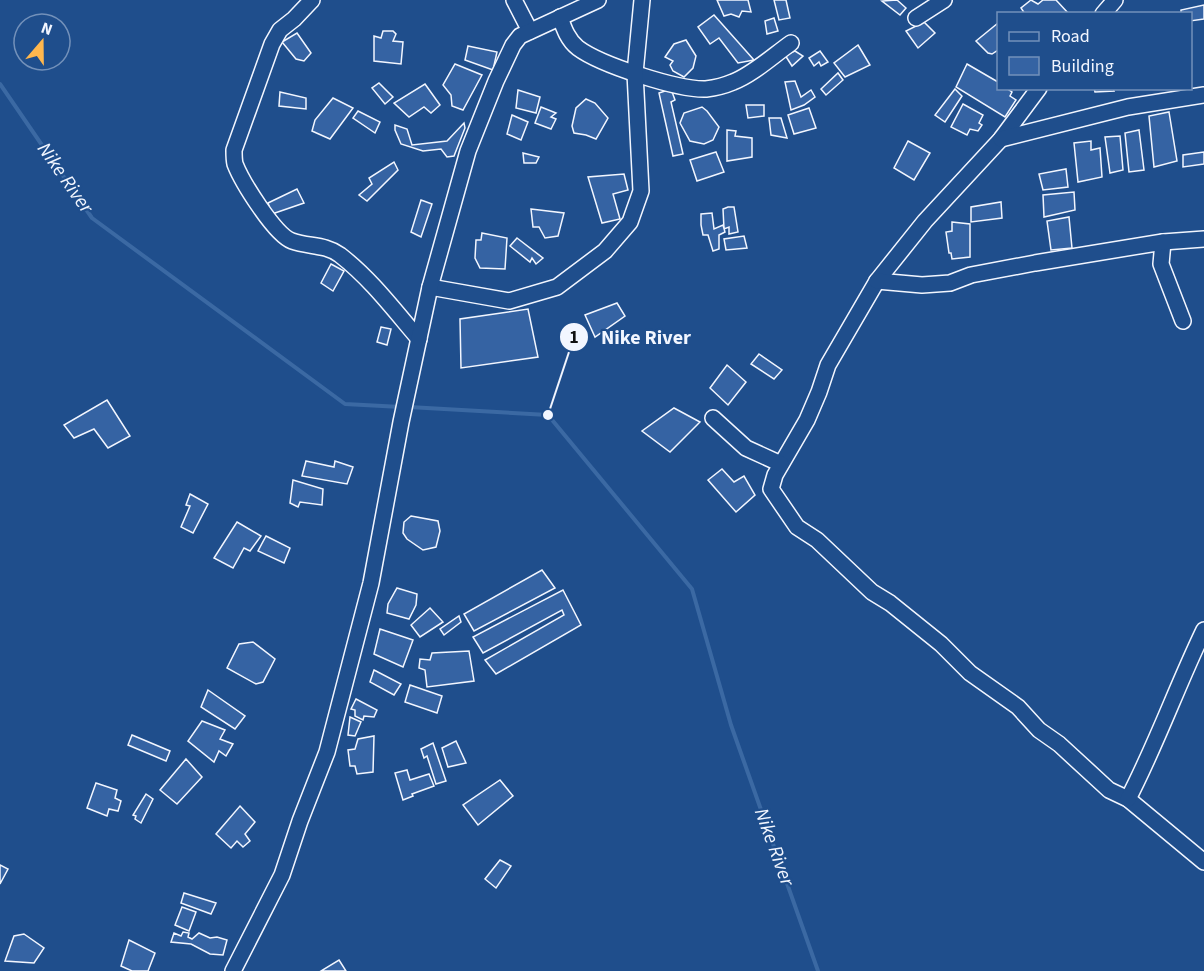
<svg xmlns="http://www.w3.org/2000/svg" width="1204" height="971" font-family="'Source Sans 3',sans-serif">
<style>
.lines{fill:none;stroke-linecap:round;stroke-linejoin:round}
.stream{stroke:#3b69a3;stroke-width:4}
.building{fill:#3563a3;stroke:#f2f6ff;stroke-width:1.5}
.minor-casing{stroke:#f2f6ff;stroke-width:18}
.minor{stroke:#1f4e8c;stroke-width:15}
.labels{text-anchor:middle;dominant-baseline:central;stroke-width:4.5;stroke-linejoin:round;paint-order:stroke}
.water-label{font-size:20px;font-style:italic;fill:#f2f6ff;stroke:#1f4e8c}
.leader{fill:none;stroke:#f2f6ff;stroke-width:2}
.callout-dot{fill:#f2f6ff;stroke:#1f4e8c;stroke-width:2}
.mark-label{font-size:18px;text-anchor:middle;font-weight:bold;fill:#111}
.callout-label{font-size:20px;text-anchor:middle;font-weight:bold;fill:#f2f6ff;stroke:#1f4e8c;stroke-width:4.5;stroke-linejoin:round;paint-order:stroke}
</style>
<rect width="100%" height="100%" fill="#1f4e8c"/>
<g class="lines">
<!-- stream -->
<g class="stream">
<polyline points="0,84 92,218 345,404 401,407"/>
<polyline points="409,407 548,415 692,589 731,725 818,971"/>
</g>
</g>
<!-- building -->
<g class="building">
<polygon points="717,0 748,0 751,12 742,11 739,17 731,14 724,16"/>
<polygon points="774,0 786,0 790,18 779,20"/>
<polygon points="897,0 906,8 900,15 882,1"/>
<polygon points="1031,0 1038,4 1043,0 1056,0 1069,14 1025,14 1021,8"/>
<polygon points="1204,5 1204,19 1190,21 1190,14 1181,14 1181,10"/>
<polygon points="714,15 754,60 738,63 719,38 710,44 698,27"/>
<polygon points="774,18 778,31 767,34 765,21"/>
<polygon points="924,22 935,33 918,48 906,31"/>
<polygon points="998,23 998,50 992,54 988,53 976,41"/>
<polygon points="383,31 393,31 396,34 393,41 403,42 401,64 374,61 374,36 381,38"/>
<polygon points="297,33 311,53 304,61 296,59 282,42"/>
<polygon points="686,40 696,56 693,68 684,77 673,71 670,65 673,61 665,57 674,44"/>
<polygon points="858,45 870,65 845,77 834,63"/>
<polygon points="468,46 497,52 493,70 465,60"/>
<polygon points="795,51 803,56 792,66 785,55"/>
<polygon points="820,51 828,62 821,66 819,62 814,66 809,58"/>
<polygon points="455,64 482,75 463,110 452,106 451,95 443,85"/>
<polygon points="967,64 998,82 998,88 1006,88 1012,92 1010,96 1016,100 1005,117 956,87"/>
<polygon points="838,73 843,80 826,95 821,89"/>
<polygon points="795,81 801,97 811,90 815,97 804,105 791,110 785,82"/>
<polygon points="379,83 393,97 385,104 372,88"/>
<polygon points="425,84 440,105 431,113 424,107 409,117 394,103"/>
<polygon points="1094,88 1113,88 1114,91 1095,92"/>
<polygon points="671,89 675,100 671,102 683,154 673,156 659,93"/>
<polygon points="955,89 962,96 945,122 935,115"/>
<polygon points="518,90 540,97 536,113 516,108"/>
<polygon points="280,92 306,98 306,109 279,106"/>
<polygon points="333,98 353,108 330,139 312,131 315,120"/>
<polygon points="586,99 595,103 608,118 596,139 586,135 574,133 572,126 576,108"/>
<polygon points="963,104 983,115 979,123 982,125 978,131 970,129 967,135 951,127"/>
<polygon points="746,105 764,105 764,116 748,118"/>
<polygon points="541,107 556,113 551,117 556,119 551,129 535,123"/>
<polygon points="702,107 707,111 719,127 713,140 704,144 690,141 680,123 684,113"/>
<polygon points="809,108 816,128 794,134 788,115"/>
<polygon points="358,111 380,122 375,133 353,118"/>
<polygon points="1169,112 1177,161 1154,167 1149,116"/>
<polygon points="512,115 528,122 521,140 507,134"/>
<polygon points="769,118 781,118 787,138 771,135"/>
<polygon points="464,123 465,128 454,156 447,157 441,149 423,151 401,144 395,130 395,125 407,129 412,145 447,141"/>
<polygon points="727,130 736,131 735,136 752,138 752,157 727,161"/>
<polygon points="1139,130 1144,170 1129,172 1125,133"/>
<polygon points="1120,136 1123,170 1110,173 1105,137"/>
<polygon points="908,141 930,153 914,180 894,168"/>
<polygon points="1091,141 1091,150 1100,148 1102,177 1078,182 1074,143"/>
<polygon points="716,152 724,172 697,181 690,160"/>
<polygon points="1204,152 1204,164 1183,167 1183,155"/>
<polygon points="523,153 539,157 536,163 524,163"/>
<polygon points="394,162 398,170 367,201 359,195 372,184 369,178"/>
<polygon points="1066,169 1068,187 1043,190 1039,174"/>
<polygon points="624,174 628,190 613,194 620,219 602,223 588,177"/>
<polygon points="297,189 304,203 272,214 268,203"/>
<polygon points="1074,192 1075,210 1044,217 1043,195"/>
<polygon points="421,200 432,204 421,237 411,232"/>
<polygon points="1001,202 1002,218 971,222 971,207"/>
<polygon points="728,207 734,207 738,232 729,234 729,227 724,229 723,209"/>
<polygon points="531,209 564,213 558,236 545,238 539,227 533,227"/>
<polygon points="712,213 714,229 723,225 725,232 719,235 719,249 713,251 708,235 703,235 701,225 701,214"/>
<polygon points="1069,217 1072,248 1051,250 1047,221"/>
<polygon points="952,222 970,224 970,257 952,259 951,253 949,253 946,232 952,231"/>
<polygon points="482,233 507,238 505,269 480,268 475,258 476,240 481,240"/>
<polygon points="744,236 747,248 726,250 724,239"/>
<polygon points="517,238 543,258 536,264 532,258 530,262 510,246"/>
<polygon points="331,264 344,271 333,291 321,283"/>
<polygon points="617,303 625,316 595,337 585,315"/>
<polygon points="528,309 538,357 461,368 460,319"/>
<polygon points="381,327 391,329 387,345 377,342"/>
<polygon points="759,354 782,370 774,379 751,364"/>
<polygon points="727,365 746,382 728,405 710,388"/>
<polygon points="107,400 130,436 108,448 94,429 74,438 64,425"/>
<polygon points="674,408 700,422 670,452 642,431"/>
<polygon points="306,461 334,467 335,461 353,467 347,484 302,476"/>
<polygon points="722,469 734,482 744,476 755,495 736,512 708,480"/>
<polygon points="293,480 323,489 322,505 300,502 298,507 290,503"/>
<polygon points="190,494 208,504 193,533 181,527 190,506 186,505"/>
<polygon points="411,516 438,521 440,531 436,547 423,550 407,539 403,533 404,522"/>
<polygon points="237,522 261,536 250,551 244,548 233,568 214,558"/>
<polygon points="266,536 290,548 284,563 258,551"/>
<polygon points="542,570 555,588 474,631 464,614"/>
<polygon points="397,588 417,594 416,605 409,619 387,613 388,604"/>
<polygon points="563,590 581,625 496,674 485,660 564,615 562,610 483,653 473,637"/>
<polygon points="430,608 443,622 420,637 411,625"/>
<polygon points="459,616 461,622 444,635 440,629"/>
<polygon points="380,629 413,640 403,667 374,654"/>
<polygon points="253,642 275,659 263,682 256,684 227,668 239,644"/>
<polygon points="469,651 474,681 427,687 425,670 419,668 420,659 430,660 432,653"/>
<polygon points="374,670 401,684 394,695 370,682"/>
<polygon points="410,685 442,696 437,713 405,702"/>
<polygon points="208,690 245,716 235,729 201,707"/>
<polygon points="356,699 377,710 374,717 364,716 363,720 355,716 355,710 351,709"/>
<polygon points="350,717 361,722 355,736 348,735"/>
<polygon points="202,721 225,730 220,739 233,744 226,756 219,751 214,762 188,741"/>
<polygon points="132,735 170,751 166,761 128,745"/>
<polygon points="374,736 373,772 357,774 355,766 350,766 348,750 355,749 358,739"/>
<polygon points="456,741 466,763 448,767 442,748"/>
<polygon points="433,743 446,781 436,784 427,756 424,758 421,749"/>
<polygon points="186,759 202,777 177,804 160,790"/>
<polygon points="407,770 410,780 429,774 434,786 412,794 413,796 403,800 395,773"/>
<polygon points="500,780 513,796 478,825 463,805"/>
<polygon points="96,783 117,790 115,798 121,801 118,811 109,809 107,816 87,808"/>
<polygon points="146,794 153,799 141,823 135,819 136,816 133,815"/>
<polygon points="240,806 255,822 245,834 250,841 243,847 237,841 231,848 216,834"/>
<polygon points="500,860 511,866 496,888 485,879"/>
<polygon points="0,865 8,869 0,884"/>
<polygon points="184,893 216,903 211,914 181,903"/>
<polygon points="182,907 196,912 189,931 175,925"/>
<polygon points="183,932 189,933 188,937 192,939 199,933 210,938 217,937 227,940 223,955 210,954 191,944 171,942 174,933 181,936"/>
<polygon points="24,934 44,948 34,963 5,961 14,936"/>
<polygon points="129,940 155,953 148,971 132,971 121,966"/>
<polygon points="339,960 346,971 321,971"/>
</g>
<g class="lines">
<defs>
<g id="minor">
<path d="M312,0L294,19L280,30L272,44L234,150C234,155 234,160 235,164C242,182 275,235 292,241C309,247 325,244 340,255C371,279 394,310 419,339"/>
<polyline points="514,0 530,31"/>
<polyline points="1103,14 1115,0"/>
<path d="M560,17C564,29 568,40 578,48C601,65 678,90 706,89C714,88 726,85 733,82C752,75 774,55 791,43"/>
<polyline points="916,18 944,0"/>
<polyline points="1039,88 1001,139 925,221 877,281 828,365 819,392 807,420 775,475 771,489 797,527 817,540 872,592 890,603 941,644 970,673 1018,707 1039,730 1059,744 1109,790 1128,799 1204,862"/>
<polyline points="1001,139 1128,107 1204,95"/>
<polyline points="1163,242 1161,264 1183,321"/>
<polyline points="877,281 922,285 950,283 971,275 1035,263 1163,242 1204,239"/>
<polyline points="430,287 509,301 557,287 605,251 630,222 641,191 635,73 642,0"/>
<polyline points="713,418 746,448 781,464"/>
<path d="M1128,799C1157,743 1177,686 1204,630"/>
<polyline points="233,971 282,875 300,821 327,752 371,583 401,422 430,287 468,151 496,81 513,45 520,36 598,0"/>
</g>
</defs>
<!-- minor casing -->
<use href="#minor" class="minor-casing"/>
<!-- minor -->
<use href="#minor" class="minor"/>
</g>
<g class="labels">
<!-- water labels -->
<g class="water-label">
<text transform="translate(65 178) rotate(55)">Nike River</text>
<text transform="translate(774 847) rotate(70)">Nike River</text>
</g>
</g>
<!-- callouts -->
<path class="leader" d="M548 415L574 337"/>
<g class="callout-dot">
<circle cx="548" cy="415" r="6"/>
<circle cx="574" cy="337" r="15"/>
</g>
<g class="mark-label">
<text x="574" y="343">1</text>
</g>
<g class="callout-label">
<text x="646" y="344">Nike River</text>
</g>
<!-- legend -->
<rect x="997" y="12" width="195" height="78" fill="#1f4e8c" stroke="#7391ba" stroke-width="1.5"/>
<rect x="1009" y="32" width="30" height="9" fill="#1f4e8c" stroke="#7391ba" stroke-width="1.5"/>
<text x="1051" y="42" font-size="18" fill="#f2f6ff">Road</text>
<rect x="1009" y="57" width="30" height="18" fill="#3563a3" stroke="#7391ba" stroke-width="1.5"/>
<text x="1051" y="72" font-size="18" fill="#f2f6ff">Building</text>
<!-- north arrow -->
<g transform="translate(42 42) rotate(20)"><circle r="28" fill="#1f4e8c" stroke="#7391ba" stroke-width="1.5"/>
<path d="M0-4.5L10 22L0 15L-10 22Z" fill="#ffb74d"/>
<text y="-9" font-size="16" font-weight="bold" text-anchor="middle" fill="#f2f6ff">N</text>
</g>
</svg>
